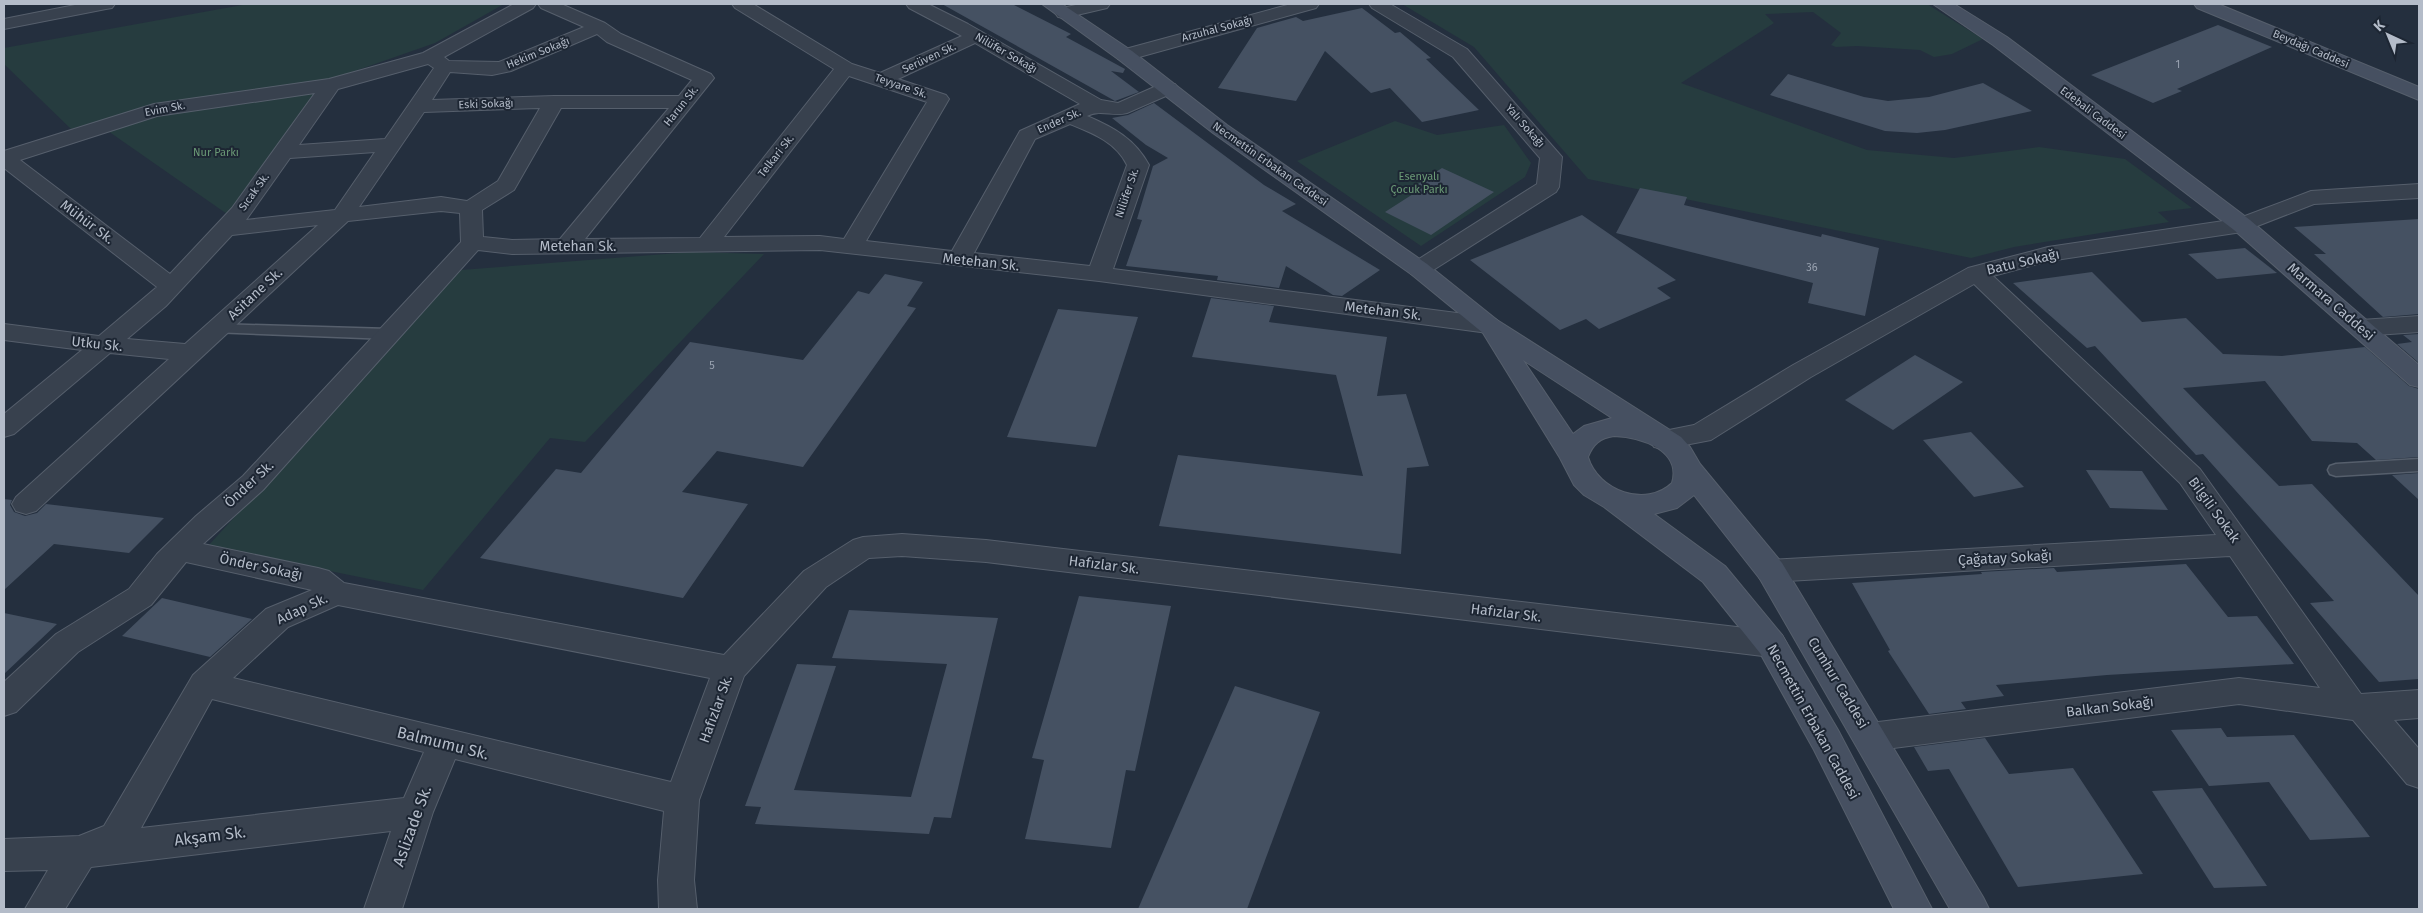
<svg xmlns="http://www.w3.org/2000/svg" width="2423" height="913" font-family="'Fira Sans',sans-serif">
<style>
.green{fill:#263c3f}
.building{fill:#455162}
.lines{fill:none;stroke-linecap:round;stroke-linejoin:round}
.lane-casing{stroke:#565f6c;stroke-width:3}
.street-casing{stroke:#565f6c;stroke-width:2}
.secondary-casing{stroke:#565f6c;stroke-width:2}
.lane{fill:#38414e;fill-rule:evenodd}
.street{fill:#38414e;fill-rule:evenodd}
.secondary{fill:#465061;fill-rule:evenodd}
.labels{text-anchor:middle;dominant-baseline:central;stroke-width:4;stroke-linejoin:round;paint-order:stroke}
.far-street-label{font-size:11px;fill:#b4bcc9;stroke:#1d2633}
.number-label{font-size:11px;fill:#98a1af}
.far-park-label{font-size:11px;fill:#6b9a76;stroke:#1d2633}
.street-label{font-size:14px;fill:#b4bcc9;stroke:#1d2633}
.near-street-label{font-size:16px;fill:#b4bcc9;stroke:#1d2633}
</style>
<rect width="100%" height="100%" fill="#242f3e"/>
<!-- green -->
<g class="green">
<polygon points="248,4 504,4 435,43 332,79 153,106 71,129 4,64 4,48"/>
<polygon points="1402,4 1927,4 1983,39 1952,54 1934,57 1920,50 1857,46 1836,47 1831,45 1841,33 1813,12 1765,14 1774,23 1681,83 1867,150 1954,158 2039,147 2125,159 2192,208 2158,212 2169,222 2014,247 1971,258 1588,179 1474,47"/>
<polygon points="315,93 227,214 108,131 159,116"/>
<polygon points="1395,121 1437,135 1504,125 1531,163 1525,177 1421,246 1297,161"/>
<polygon points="691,252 764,254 585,442 550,438 423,590 208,546 461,270"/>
</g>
<!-- building -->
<g class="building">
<polygon points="942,4 1012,4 1071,34 1066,37 1125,69 1123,73 1111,71 1139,92 1115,101"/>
<polygon points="1362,8 1395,33 1400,32 1431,58 1426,59 1479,110 1422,122 1390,88 1371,93 1325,51 1296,101 1218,88 1257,28 1296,17 1303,21"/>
<polygon points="2218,25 2272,47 2177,89 2182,91 2153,103 2091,75"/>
<polygon points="1788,74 1864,97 1888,101 1929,97 1983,83 2032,111 1945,130 1917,133 1885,131 1770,95"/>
<polygon points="1154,103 1264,185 1296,204 1282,211 1380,270 1342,296 1333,295 1286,266 1279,288 1217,280 1218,276 1126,266 1142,220 1137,219 1153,166 1168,158 1146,145 1112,118 1128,115"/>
<polygon points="1442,168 1494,192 1431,235 1385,212 1424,187 1418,184"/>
<polygon points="1640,188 1687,197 1684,205 1821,237 1822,234 1879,248 1865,316 1808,303 1813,283 1616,233"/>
<polygon points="1582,215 1676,280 1657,288 1671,298 1599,329 1586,319 1560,330 1470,260"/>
<polygon points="2419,219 2419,314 2383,317 2314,254 2326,254 2294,227"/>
<polygon points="2245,248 2277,273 2217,279 2188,254"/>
<polygon points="2092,272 2142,322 2186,318 2223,354 2282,356 2365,347 2409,386 2419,389 2419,457 2376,460 2357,443 2312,441 2265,381 2183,388 2279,486 2312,484 2419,596 2419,679 2379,682 2310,603 2334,601 2203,454 2196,455 2095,346 2087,348 2013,283"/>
<polygon points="885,274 923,282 907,306 916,308 803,467 717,451 682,492 748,504 683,598 480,558 556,469 581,473 690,342 803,360 858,291 869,294"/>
<polygon points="1211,298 1274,306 1269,322 1387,337 1377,396 1406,394 1429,466 1407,468 1401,554 1159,526 1178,455 1363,476 1336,375 1192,357"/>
<polygon points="1058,309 1138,317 1096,447 1007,437"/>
<polygon points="2419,334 2419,363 2397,344 2412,342 2403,335"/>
<polygon points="1915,355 1963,382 1893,430 1845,400"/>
<polygon points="1971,432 2024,487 1974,497 1923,440"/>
<polygon points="2086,470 2142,471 2168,510 2110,508"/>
<polygon points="2419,473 2419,500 2392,475"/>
<polygon points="4,499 12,500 10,505 14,512 25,516 37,513 46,504 164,518 129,553 54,544 4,590"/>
<polygon points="2186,564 2228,617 2257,616 2294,664 2107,675 1996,685 2004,696 1961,702 1966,709 1929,714 1888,651 1890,650 1852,583 1982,574 1981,572 2054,568 2057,572"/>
<polygon points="1079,596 1171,606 1135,771 1126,770 1111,848 1025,839 1044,760 1032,758"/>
<polygon points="162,598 252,619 210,657 122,636"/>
<polygon points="849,610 998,618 951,818 934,817 929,834 755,824 761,807 745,806 797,664 836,666 794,790 911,797 947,664 832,658"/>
<polygon points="4,613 57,624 4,674"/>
<polygon points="1235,686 1320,712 1247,909 1138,909"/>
<polygon points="2221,728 2227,737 2294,735 2370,837 2310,840 2269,782 2209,786 2171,730"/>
<polygon points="1985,738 2009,774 2073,768 2143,874 2018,887 1949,769 1928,771 1914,747"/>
<polygon points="2202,788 2267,886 2214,888 2152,791"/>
</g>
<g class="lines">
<defs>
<g id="lane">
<polygon points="217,324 389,329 396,334 389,339 212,332 210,329 212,326"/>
<polygon points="2419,459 2419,471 2336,476 2330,474 2328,470 2330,466 2336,464"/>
</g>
<g id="street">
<polygon points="80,4 115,4 112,8 106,9 4,29 4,19"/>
<path d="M514,4H536L533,8L444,57L449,61L499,62L584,27L541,8L538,4H561L605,23L621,34L711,74L714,78L585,239L700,238L834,69L735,8L732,4H753L852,64L880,73L962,36L909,8L906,4H928L968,24L1101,100L1118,103L1161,84H1175L1178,88L1175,92L1127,113C1112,117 1102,109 1087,116C1113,127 1135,139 1149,165L1113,269L1488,317L1497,320L1500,325L1497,330L1488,333L1099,281L820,250L512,254L478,250L263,490L203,544L318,568L329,571L344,583L724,655L804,571L853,540L863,537L902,534L986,540L1771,631L1782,635L1787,644L1782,653L1771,657L986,562L902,556L869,558L826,587L744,676L699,800L694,880L697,909H659L658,880L664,811L455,759L433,812L402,909H364L391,831L91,867L65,909H25L48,870L4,871V839L79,836L104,826L193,675L266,609L312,590L186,562L151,605L78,652L16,712L4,716V682L56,634L129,589L157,554L196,516L243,476L461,242L460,213L441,211L348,221L36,511L26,514L16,511L12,504L16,497L169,359L110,353L14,434L4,437V414L82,350L4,340V324L99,336L157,287L4,168V151L154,104L329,79L423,53ZM597,34L607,42L692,80L679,96H554L432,100L450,72L492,75L511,71ZM975,43L1080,104L1020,131L952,251L866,241L949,99L946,95L898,79ZM428,64L434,68L385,139L299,145L338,89ZM849,76L927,102L844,239L820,236L724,237ZM315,93L232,208L170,274L20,160L157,116ZM540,108L498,181L467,201L441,197L359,207L424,112ZM561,108H669L560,239L512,240L483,237L482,210L514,190ZM1070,124C1092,133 1116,142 1127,165L1090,266L974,253L1035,139ZM375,152L335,210L246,220L290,158ZM318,225L185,344L127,339L166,306L232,235ZM338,605L710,678L671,782L233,678L288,627ZM212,699L424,752L404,798L141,828Z"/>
<polygon points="1080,4 1110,4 1107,8 1064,18 1058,17 1055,13 1058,9"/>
<polygon points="1291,4 1319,4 1316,8 1132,59 1118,59 1116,55 1118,51"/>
<polygon points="1369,4 1390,4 1467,49 1562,157 1559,187 1556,192 1427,274 1419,276 1411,274 1407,269 1411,264 1537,184 1540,158 1453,57 1372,8"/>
<polygon points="2419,184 2419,198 2314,204 2242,232 2049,261 1993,276 2200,469 2361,694 2419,690 2419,718 2394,720 2419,749 2419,788 2407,784 2353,720 2239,704 1870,751 1858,747 1853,737 1858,727 1870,723 2239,678 2320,688 2230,556 1771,582 1760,579 1756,571 1760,563 1771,560 2216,535 2180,483 1974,284 1811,377 1711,440 1664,449 1654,447 1650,440 1654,433 1694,425 1793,365 1968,268 2048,247 2237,219 2311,191"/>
<polygon points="2419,316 2419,332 2361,336 2352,333 2349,328 2352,323 2361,320"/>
</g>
<g id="secondary">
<path d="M1042,4H1062L1132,51L1227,125L1427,264L1497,320L1681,437L1690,447L1700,464L1782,563L1983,897L1989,909H1950L1760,579L1694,495L1677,508L1654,514L1725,566L1782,635L1838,730L1932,909H1894L1814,750L1760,653L1703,582L1604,507L1584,495L1574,485L1560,458L1483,333L1411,274L1213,133L1118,59ZM1523,360L1612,418L1584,426L1573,434ZM1614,436C1639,437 1682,449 1672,483C1646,508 1598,491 1588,457C1593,444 1600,438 1614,436Z"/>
<polygon points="1933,4 1954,4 2007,37 2250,220 2419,365 2419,387 2410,385 2234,230 1993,45"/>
<polygon points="2194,4 2218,4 2419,87 2419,100 2197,8"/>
</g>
</defs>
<!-- lane casing -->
<use href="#lane" class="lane-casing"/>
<!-- street casing -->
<use href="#street" class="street-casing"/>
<!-- secondary casing -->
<use href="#secondary" class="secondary-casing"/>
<!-- lane -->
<use href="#lane" class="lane"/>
<!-- street -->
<use href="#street" class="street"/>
<!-- secondary -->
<use href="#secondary" class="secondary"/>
</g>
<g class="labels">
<!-- far-street labels -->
<g class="far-street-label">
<text transform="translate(1217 29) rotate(-15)">Arzuhal Sokağı</text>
<text transform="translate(2311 49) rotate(23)">Beydağı Caddesi</text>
<text transform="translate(538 53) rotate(-22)">Hekim Sokağı</text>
<text transform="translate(1006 53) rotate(30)">Nilüfer Sokağı</text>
<text transform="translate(929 58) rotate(-25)">Serüven Sk.</text>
<text transform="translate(901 86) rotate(19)">Teyyare Sk.</text>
<text transform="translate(486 104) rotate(-2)">Eski Sokağı</text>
<text transform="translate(681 106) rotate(-51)">Harun Sk.</text>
<text transform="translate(165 109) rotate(-11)">Evim Sk.</text>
<text transform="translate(2093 113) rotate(37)">Edebali Caddesi</text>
<text transform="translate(1059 121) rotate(-24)">Ender Sk.</text>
<text transform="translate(1525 126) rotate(49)">Yalı Sokağı</text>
<text transform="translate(776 156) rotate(-52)">Telkari Sk.</text>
<text transform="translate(1270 164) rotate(35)">Necmettin Erbakan Caddesi</text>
<text transform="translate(254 192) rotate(-54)">Sıcak Sk.</text>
<text transform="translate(1127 193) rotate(-71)">Nilüfer Sk.</text>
</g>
<!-- number labels -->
<g class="number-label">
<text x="2178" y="64">1</text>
<text x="1812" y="267">36</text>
<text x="712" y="365">5</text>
</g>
<!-- far-park labels -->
<g class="far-park-label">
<text x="216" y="152">Nur Parkı</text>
<text x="1419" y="176">Esenyalı<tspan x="1419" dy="13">Çocuk Parkı</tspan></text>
</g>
<!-- street labels -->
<g class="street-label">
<text transform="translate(87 222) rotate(37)">Mühür Sk.</text>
<text x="578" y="246">Metehan Sk.</text>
<text transform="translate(981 262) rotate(6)">Metehan Sk.</text>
<text transform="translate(2023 262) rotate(-13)">Batu Sokağı</text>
<text transform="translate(255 294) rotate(-43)">Asitane Sk.</text>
<text transform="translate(2331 302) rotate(41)">Marmara Caddesi</text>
<text transform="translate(1383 311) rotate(7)">Metehan Sk.</text>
<text transform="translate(97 344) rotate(6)">Utku Sk.</text>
<text transform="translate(249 484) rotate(-43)">Önder Sk.</text>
<text transform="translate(2214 510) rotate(54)">Bilgili Sokak</text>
<text transform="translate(2005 558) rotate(-3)">Çağatay Sokağı</text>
<text transform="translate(1104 565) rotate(7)">Hafızlar Sk.</text>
<text transform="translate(261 567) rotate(12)">Önder Sokağı</text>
<text transform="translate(302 609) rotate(-25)">Adap Sk.</text>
<text transform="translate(1506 613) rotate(7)">Hafızlar Sk.</text>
<text transform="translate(1838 683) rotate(59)">Cumhur Caddesi</text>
<text transform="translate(2110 707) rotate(-7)">Balkan Sokağı</text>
<text transform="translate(716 709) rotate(-70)">Hafızlar Sk.</text>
<text transform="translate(1813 722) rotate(61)">Necmettin Erbakan Caddesi</text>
</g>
<!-- near-street labels -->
<g class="near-street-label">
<text transform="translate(443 743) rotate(14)">Balmumu Sk.</text>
<text transform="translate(412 826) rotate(-70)">Aslizade Sk.</text>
<text transform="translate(210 836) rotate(-7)">Akşam Sk.</text>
</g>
</g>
<!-- border -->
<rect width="2423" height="913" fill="none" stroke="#b4bcc9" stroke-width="10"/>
<!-- north arrow -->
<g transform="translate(2388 35) rotate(316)" stroke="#1d2633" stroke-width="4" paint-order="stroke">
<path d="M0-4L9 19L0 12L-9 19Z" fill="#b4bcc9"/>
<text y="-8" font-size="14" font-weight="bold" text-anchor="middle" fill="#b4bcc9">K</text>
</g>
</svg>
